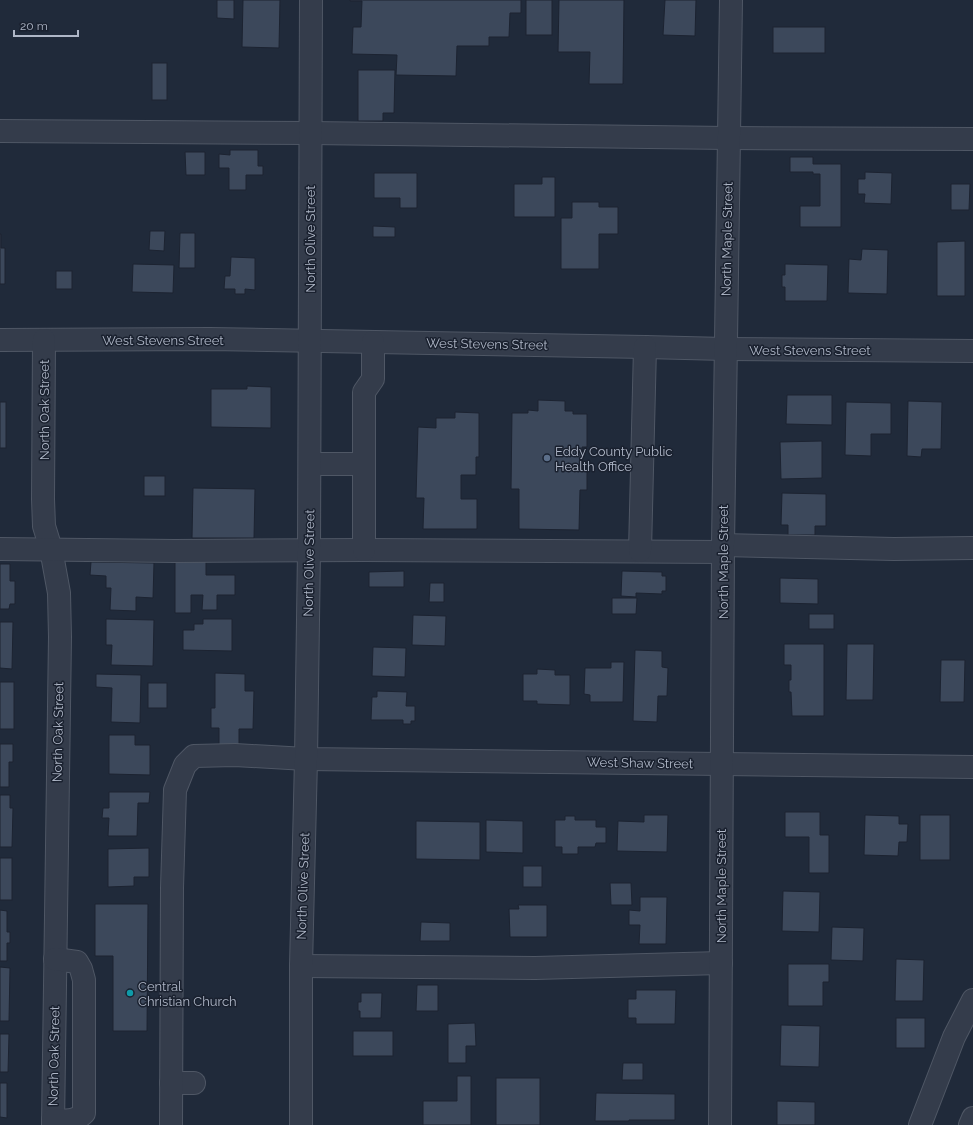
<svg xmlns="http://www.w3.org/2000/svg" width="973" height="1125" font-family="Raleway,sans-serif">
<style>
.building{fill:#3c485b;stroke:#1c2331}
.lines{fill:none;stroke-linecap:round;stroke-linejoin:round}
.minor-casing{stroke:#4f5765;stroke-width:24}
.minor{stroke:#343c4b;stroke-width:22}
.service-dot{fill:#5c6f8a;stroke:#1a212f;stroke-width:1.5}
.culture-dot{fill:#0f9aa8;stroke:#1a212f;stroke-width:1.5}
.labels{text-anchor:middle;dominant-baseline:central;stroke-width:3;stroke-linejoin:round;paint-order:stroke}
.street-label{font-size:13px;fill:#afb7c7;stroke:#1a212f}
.poi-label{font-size:13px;fill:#afb7c7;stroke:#1a212f;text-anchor:start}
</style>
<rect width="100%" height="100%" fill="#202a3a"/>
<!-- building -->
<g class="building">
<polygon points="217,0 234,0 234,19 217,18"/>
<polygon points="243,0 280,0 279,48 242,47"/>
<polygon points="350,0 521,0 521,13 510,13 509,37 489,37 489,46 457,46 456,76 396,75 397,55 352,54 353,27 361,27 362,1 350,1"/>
<rect x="526" y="0" width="26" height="35"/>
<polygon points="559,0 624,0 623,84 589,84 590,52 558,52"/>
<polygon points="665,0 696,0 695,36 663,35"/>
<rect x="773" y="27" width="52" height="26"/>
<rect x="152" y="63" width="15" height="37"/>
<polygon points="358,70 395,70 394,113 383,113 383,121 358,121"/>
<polygon points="230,150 258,150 258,166 263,166 263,175 246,175 246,190 229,190 229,168 219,168 219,154 230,155"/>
<polygon points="185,152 205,152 205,175 186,175"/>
<polygon points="790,157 813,157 813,164 841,164 841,227 800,227 800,206 820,206 820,174 813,174 813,172 790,172"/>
<polygon points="865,172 892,173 891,204 864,203 865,194 858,194 858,179 865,179"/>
<polygon points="374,173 417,173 417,208 400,208 400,198 374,198"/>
<polygon points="542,177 555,177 555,217 514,217 514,184 542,184"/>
<polygon points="951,184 970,184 969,210 951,210"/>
<polygon points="572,202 599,202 599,207 618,207 618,234 599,234 599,269 561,269 561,218 572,218"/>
<polygon points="373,226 395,227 395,237 373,237"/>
<polygon points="150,231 165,231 164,251 149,250"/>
<polygon points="180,233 195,233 195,268 179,268"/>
<polygon points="0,234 1,234 1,248 5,248 5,284 0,284"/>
<polygon points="965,241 965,296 937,296 937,242"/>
<polygon points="862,249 888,250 887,294 848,293 849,259 861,260"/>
<polygon points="231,257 255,258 255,290 245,289 245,294 235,294 235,289 224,289 225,276 230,276"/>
<polygon points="133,264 174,265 173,293 132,292"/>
<polygon points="785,264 828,265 827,301 785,301 785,287 782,287 782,275 785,275"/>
<rect x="56" y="271" width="16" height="18"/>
<polygon points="247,386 271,387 271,428 211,427 211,389 247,389"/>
<polygon points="787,395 832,395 832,425 786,424"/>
<polygon points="538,400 565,401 565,411 573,411 573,414 587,414 587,447 582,447 582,469 587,469 587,490 580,490 579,530 519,529 519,489 511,489 512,413 528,413 528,410 538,411"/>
<polygon points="908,401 942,402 941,449 922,449 921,457 907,456"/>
<rect x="0" y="402" width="6" height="46"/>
<polygon points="846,402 891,403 891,434 871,434 871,456 845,455"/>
<polygon points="455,412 479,413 479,457 476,457 476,475 461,475 461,499 477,499 477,529 423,529 424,498 416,498 418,427 436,428 436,418 455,418"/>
<polygon points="822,441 822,478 781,479 780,442"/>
<rect x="144" y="476" width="21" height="20"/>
<polygon points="193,488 255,489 254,538 192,538"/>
<polygon points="782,493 826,494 826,526 815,526 815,535 788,535 788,525 781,525"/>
<polygon points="175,560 206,560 206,575 235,575 235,595 217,595 217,610 202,610 203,595 191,595 191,613 175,613"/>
<polygon points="91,562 154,563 153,598 136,597 136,611 110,610 111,588 106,588 106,576 90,575"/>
<polygon points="0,564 10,564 10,581 15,581 15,604 10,604 9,609 0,609"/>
<polygon points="404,571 404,587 369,587 369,572"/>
<polygon points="622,571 662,572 662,576 666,576 666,591 662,591 662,594 636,593 636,597 621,596"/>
<polygon points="780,578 818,579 818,604 780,603"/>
<polygon points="430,583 444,583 444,602 429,602"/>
<polygon points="612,598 637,598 636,614 612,614"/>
<rect x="809" y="614" width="25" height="15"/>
<polygon points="413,615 446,616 445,646 412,645"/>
<polygon points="106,619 154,620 153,666 111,665 112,645 106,645"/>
<polygon points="203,619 232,619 232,651 183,650 183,630 194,630 194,624 203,624"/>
<polygon points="0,622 13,622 12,669 0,668"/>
<polygon points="784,644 824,644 824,716 792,716 791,692 789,692 789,680 791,680 791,665 784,665"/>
<polygon points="847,644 874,644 873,700 846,700"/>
<polygon points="373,647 406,648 405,677 372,676"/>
<polygon points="635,650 662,651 662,667 668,668 667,696 658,696 657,722 633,721"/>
<polygon points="941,660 965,660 964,702 940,702"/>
<polygon points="611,662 624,662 623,702 590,702 590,695 584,694 585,668 611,668"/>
<polygon points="537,669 555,670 555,675 570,675 570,705 537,704 537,701 523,701 523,674 537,674"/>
<polygon points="215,673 245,674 245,691 254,691 253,729 239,729 239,749 219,749 219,728 211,728 211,708 215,708"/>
<polygon points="96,674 141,675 140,723 111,722 112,688 96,687"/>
<rect x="0" y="682" width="14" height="47"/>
<rect x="148" y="683" width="19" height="25"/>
<polygon points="377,691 407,692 406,706 415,706 415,721 411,721 411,724 403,724 403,720 371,720 372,697 377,697"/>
<polygon points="109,735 135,735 135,745 150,745 150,775 109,774"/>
<polygon points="0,744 13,744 13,762 9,762 9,787 0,787"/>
<polygon points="109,792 150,792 149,803 138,803 137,836 108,836 109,818 102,818 103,808 109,808"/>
<polygon points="0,795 10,795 10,808 13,808 12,847 0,847"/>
<polygon points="785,812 820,812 820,835 829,835 829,873 809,873 809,837 785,837"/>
<polygon points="644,815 668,815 667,852 617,851 618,821 644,822"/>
<polygon points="865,815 899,816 899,824 908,824 907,842 899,842 898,856 864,855"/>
<rect x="920" y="815" width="30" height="45"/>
<polygon points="565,816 575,816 575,820 596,820 596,827 606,827 606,843 596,843 595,847 578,847 578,854 562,854 562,847 555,847 555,820 565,820"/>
<polygon points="486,820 523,821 523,853 486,852"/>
<polygon points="416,821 480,822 480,860 416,859"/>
<polygon points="149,848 149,877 134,877 134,886 108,887 108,849"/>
<rect x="0" y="858" width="12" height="42"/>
<rect x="523" y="866" width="19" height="21"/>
<polygon points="610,883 631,883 632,905 611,905"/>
<polygon points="783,891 820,892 819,932 782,931"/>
<polygon points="640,897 667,897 666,944 639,944 640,925 629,925 629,910 640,911"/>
<polygon points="95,904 148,904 147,1031 113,1031 113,956 95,956"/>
<polygon points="518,905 547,905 547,937 510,937 509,909 519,909"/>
<polygon points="0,910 7,911 7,932 10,932 10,943 7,943 7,961 0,961"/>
<polygon points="421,922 450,923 450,941 420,941"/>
<polygon points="832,927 864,928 863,961 831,960"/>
<polygon points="896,959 924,960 923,1001 895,1001"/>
<polygon points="788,964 829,964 829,982 823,982 823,1006 788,1006"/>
<polygon points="0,967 10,968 9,1021 0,1021"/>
<polygon points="417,985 438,985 438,1011 416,1011"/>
<polygon points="636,990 676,990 675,1024 636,1024 636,1018 628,1018 628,999 636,999"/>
<polygon points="361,993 382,993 381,1018 360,1018 360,1011 358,1011 358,1002 361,1002"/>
<rect x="896" y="1018" width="29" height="30"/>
<polygon points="475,1023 476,1046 466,1046 466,1063 448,1063 448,1024"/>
<polygon points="781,1025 820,1026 819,1067 780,1066"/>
<rect x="353" y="1031" width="40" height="25"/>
<polygon points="0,1034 9,1034 8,1072 0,1072"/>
<polygon points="623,1063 643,1063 643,1080 622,1080"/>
<polygon points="457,1076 471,1076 471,1125 423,1125 423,1101 457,1101"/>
<rect x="496" y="1078" width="44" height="47"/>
<polygon points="0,1083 7,1083 7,1118 0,1117"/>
<polygon points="596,1093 675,1094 675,1120 629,1120 629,1121 595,1121"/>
<polygon points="777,1101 815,1102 815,1125 777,1125"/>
</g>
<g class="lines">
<defs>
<g id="minor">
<polyline points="0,131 310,133 728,138 973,139"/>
<polyline points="0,340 210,339 645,347 725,349 973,351"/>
<polyline points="44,340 43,499 44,526 51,549 59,593 60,637 53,1125"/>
<polyline points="310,464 364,464"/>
<polyline points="723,545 894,549 973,548"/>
<polyline points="0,549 174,551 364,550 723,552"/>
<polyline points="364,550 364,392 373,379 373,342"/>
<polyline points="640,551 645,347"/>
<polyline points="301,966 535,968 721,963"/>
<polyline points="171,1083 194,1083"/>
<path d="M53,1120C66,1120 74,1123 84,1113V980L81,969L77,962L55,959"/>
<polyline points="171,1125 172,888 175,790 185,765 194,756 235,755 306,759 973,767"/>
<polyline points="301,1125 301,966 306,759 309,550 311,0"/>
<polyline points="720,1125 723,545 731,0"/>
<polyline points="920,1125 954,1037 973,1000"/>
<polyline points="970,1125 973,1118"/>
</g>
</defs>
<!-- minor casing -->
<use href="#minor" class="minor-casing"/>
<!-- minor -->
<use href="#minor" class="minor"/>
</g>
<!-- markers -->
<circle class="service-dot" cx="547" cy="458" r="4"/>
<circle class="culture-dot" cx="130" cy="993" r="4"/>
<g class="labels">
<!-- street labels -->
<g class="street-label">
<text transform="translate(310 239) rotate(-90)">North Olive Street</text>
<text transform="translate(727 239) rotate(-89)">North Maple Street</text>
<text x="163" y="340">West Stevens Street</text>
<text transform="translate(487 344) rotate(1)">West Stevens Street</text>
<text x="810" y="350">West Stevens Street</text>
<text transform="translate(44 410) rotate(-90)">North Oak Street</text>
<text transform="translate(723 562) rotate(-90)">North Maple Street</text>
<text transform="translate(309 563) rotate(-89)">North Olive Street</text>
<text transform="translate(58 732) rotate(-89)">North Oak Street</text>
<text transform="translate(640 763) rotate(1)">West Shaw Street</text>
<text transform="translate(303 886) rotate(-88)">North Olive Street</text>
<text transform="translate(721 886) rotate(-90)">North Maple Street</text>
<text transform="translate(54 1056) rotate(-89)">North Oak Street</text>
</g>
<!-- poi labels -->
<g class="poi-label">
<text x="555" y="451">Eddy County Public<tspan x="555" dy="15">Health Office</tspan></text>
<text x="138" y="986">Central<tspan x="138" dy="15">Christian Church</tspan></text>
</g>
</g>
<!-- scale -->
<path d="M14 30v6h64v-6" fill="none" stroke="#afb7c7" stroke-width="2"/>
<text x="20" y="30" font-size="12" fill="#afb7c7" stroke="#1a212f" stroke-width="3" paint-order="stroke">20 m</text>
</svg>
